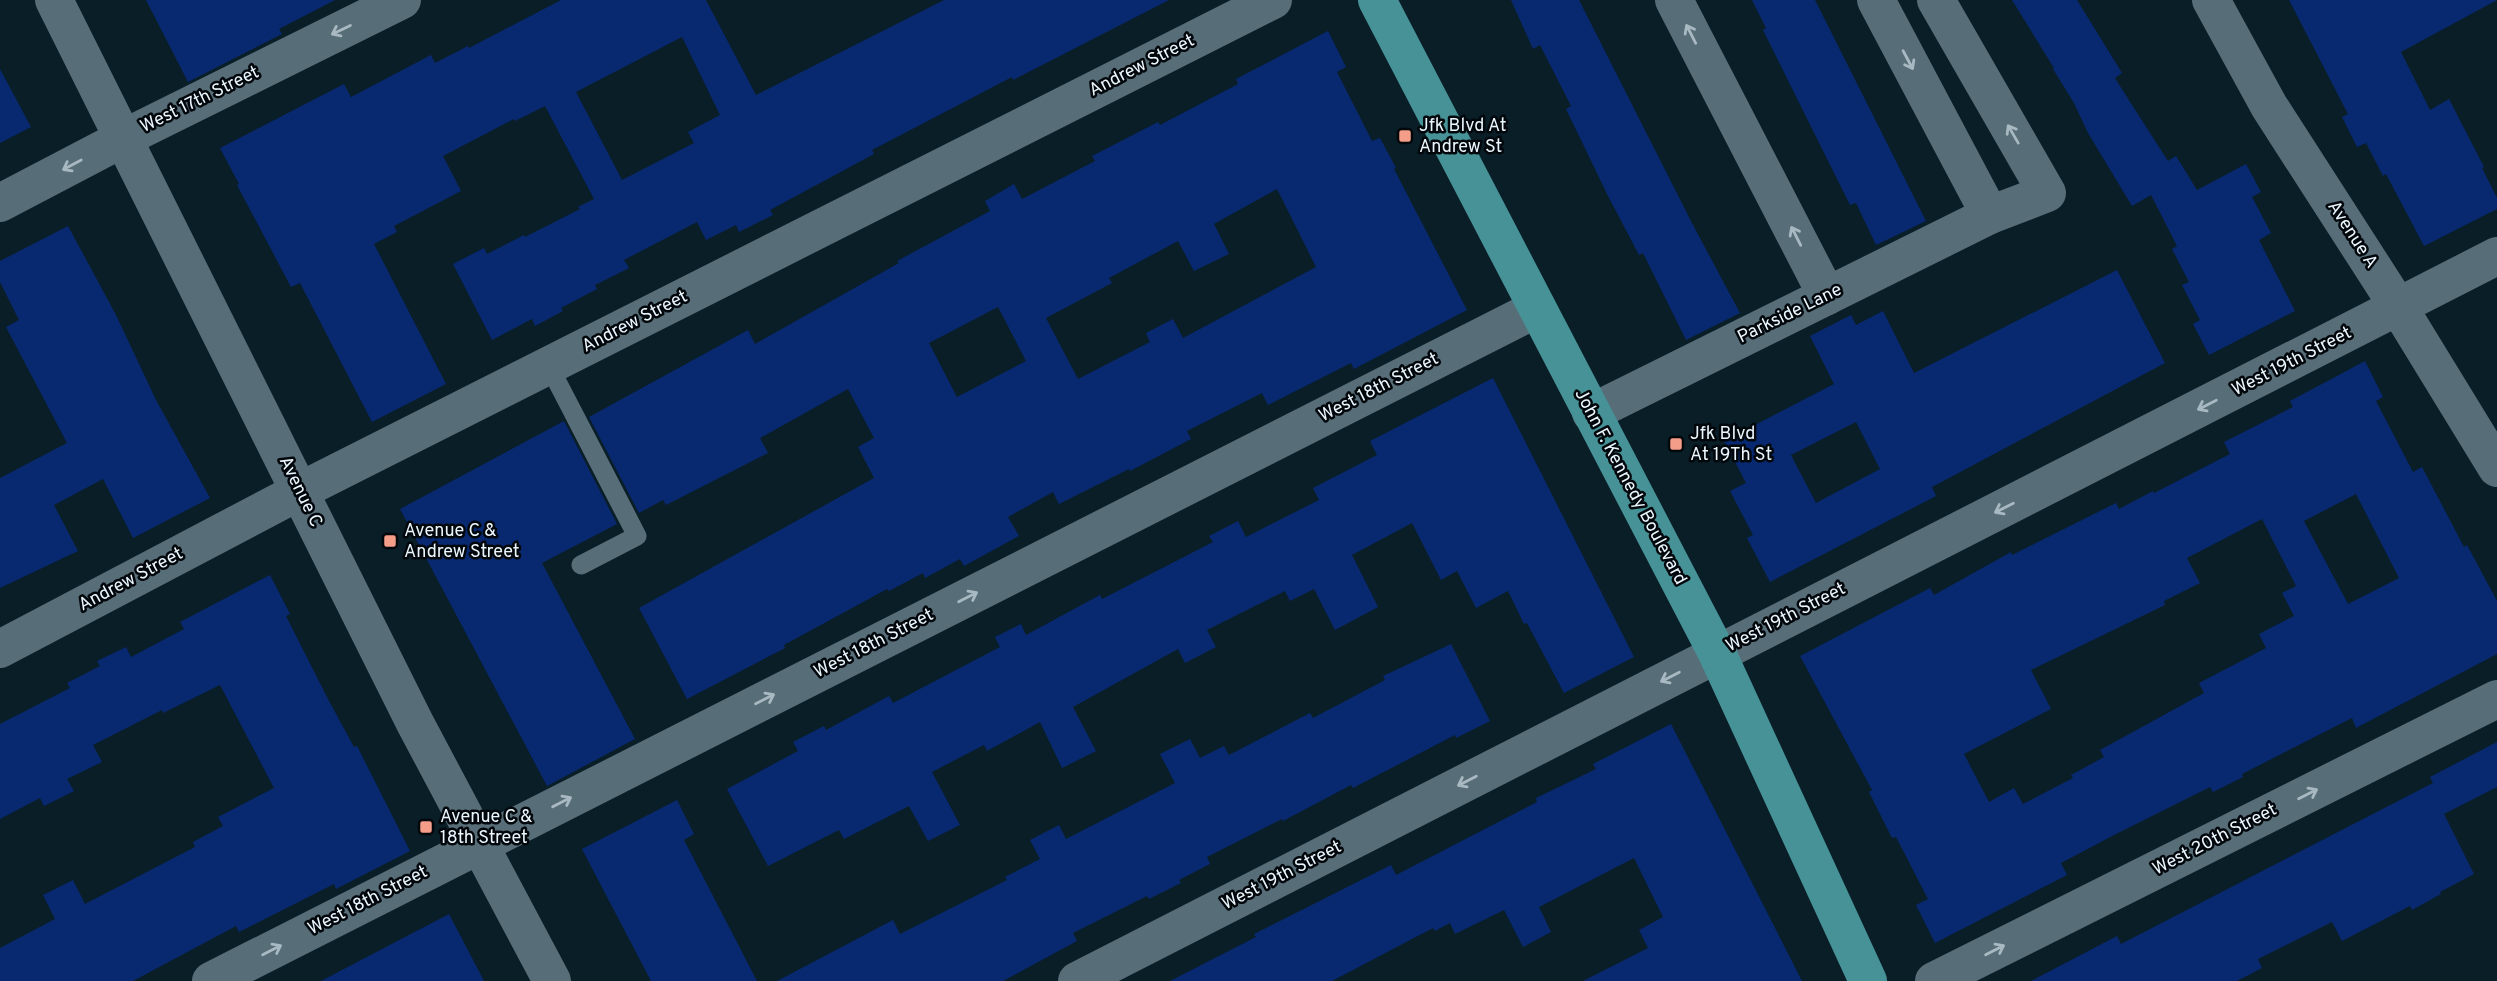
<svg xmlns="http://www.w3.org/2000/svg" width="2497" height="981" font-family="Overpass,sans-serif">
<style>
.building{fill:#08296f;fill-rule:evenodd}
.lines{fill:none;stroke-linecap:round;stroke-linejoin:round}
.service{stroke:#576d78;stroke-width:19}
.minor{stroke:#576d78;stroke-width:38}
.tertiary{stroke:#576d78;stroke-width:38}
.secondary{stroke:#576d78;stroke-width:38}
.primary{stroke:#469297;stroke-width:38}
.oneway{stroke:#a8b9c2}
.poi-dot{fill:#f49e89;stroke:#02070b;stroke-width:2.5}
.labels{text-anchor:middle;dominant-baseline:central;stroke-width:5;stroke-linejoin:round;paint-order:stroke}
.street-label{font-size:18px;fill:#ebf7fe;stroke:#02070b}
.poi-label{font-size:18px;fill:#ebf7fe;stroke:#02070b;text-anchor:start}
</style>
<rect width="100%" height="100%" fill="#0a1e28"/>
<!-- building -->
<g class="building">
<polygon points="146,0 335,0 279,29 282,34 188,82"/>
<path d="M561,0H706L756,95L944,0H1169L1013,80L1012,77L872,150L874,154L770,210L773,215L739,232L736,225L706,240L697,222L624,260L629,268L595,285L597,289L561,308L563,311L535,326L532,319L492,340L453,264L484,248L487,254L524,235L525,237L580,209L578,207L594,199L545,106L515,121L514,119L443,156L461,191L394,226L397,232L374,244L446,384L372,422L300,283L291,287L237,185L239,184L220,148L344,84L351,97L431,55L435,63L468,46L469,48ZM682,37L720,115L688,132L694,143L622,180L576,92Z"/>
<polygon points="1511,0 1579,0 1693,225 1740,313 1686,340 1643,253 1639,255 1608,196 1566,109 1571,106 1540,45 1533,49"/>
<polygon points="1752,0 1815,0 1926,221 1876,245 1856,203 1850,205 1763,30 1766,28"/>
<polygon points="2012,0 2077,0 2122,73 2115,78 2132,105 2168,161 2176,156 2197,190 2246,164 2261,192 2252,197 2271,233 2259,240 2295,311 2209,355 2193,324 2200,320 2182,285 2189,282 2172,249 2177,246 2151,195 2132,206 2088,133 2074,103 2053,69 2054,68"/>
<polygon points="2289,0 2497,0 2401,52 2430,110 2449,99 2484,167 2482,168 2497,198 2497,209 2424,246 2386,174 2383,176 2366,143 2357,147 2342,117 2348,114"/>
<path d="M1328,31L1346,67L1337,72L1372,141L1380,138L1396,168L1394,169L1467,310L1354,369L1351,363L1268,405L1262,393L1187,431L1191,439L1130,471L1129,469L1059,504L1053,492L1008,517L1019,536L964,566L960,559L925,578L923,573L889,591L887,589L784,645L785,648L687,699L639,608L874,478L858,447L874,438L848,389L760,438L768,453L666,505L663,500L639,513L589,417L748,330L755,344L899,263L897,261L990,211L985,201L1014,184L1022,199L1095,161L1092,156L1158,122L1160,125L1238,84L1236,79ZM1277,189L1316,267L1183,338L1173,319L1146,333L1150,342L1078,379L1046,318L1112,283L1109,278L1178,241L1194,271L1229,254L1214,224ZM998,307L1026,361L957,397L929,343Z"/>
<polygon points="0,69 31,127 0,143"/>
<polygon points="68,226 116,315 156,400 210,498 133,538 103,479 54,505 78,551 0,588 0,478 67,443 6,327 19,320 0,282 0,261"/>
<path d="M2117,270L2165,363L1932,487L1936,496L1770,582L1747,538L1753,535L1730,491L1746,483L1724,441L1834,384L1810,336L1851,315L1856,325L1883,311L1914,373ZM1856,422L1880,469L1816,503L1791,455Z"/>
<path d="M2365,361L2383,397L2376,401L2413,472L2422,467L2464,547L2467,545L2497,601V654L2356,728L2352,718L2242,774L2243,777L2213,792L2210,787L2118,833L2061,863L2067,875L1935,943L1916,905L1928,899L1896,837L1892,838L1869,792L1872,790L1800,656L1930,588L1934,595L2011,552L2012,555L2116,503L2119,509L2153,491L2154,493L2230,454L2224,442L2293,407L2290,401ZM2356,494L2399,578L2348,604L2304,521ZM2262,519L2296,586L2282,593L2294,616L2259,634L2266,648L2199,683L2204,693L2100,750L2104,757L2071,775L2073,778L2023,804L2014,788L1989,802L1964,754L2051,709L2031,670L2165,605L2164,601L2200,583L2187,558Z"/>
<polygon points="1493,378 1634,657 1564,693 1527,623 1524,624 1508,591 1476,608 1457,571 1441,580 1412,523 1352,555 1378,607 1335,630 1314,589 1290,601 1285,591 1207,630 1216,647 1185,663 1178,649 1073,707 1096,751 1062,768 1040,722 987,751 984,745 932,772 960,825 928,841 909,806 844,839 839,830 768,866 727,789 798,751 793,742 824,726 826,730 889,696 893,703 1000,647 995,637 1021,624 1026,635 1100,595 1102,599 1213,542 1209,536 1238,521 1246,537 1319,500 1313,488 1377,455 1370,441"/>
<polygon points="564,421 617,524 542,563 635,739 547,786 400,509"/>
<polygon points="270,575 290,614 286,616 328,699 354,747 357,746 410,851 336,889 334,884 239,932 236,926 133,981 0,981 0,948 55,919 43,895 73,880 85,904 195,847 193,842 223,826 218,817 274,788 220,685 163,713 162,710 93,745 102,762 67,779 74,791 44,806 40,798 0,819 0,724 70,688 67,683 100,666 97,661 126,647 131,657 184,629 180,622"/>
<polygon points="1451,644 1490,721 1456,738 1455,735 1353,788 1351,785 1283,821 1282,819 1207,857 1210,864 1179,880 1181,883 1149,899 1147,896 1073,933 1077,941 1003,981 777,981 893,920 900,934 1007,880 1005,877 1040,859 1030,840 1059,825 1066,839 1175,783 1160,754 1190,739 1200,758 1224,746 1229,755 1310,713 1313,718 1385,680 1383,676"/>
<polygon points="1671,724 1802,981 1583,981 1648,948 1639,930 1663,917 1634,858 1539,907 1551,932 1523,947 1504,910 1455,934 1450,923 1435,931 1433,928 1332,981 1170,981 1256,937 1254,934 1391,865 1396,875 1537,802 1536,798 1596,769 1593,764"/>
<polygon points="2497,742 2497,787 2444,814 2474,874 2440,892 2441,894 2412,910 2410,906 2342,941 2332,922 2258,959 2262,968 2237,981 2031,981 2117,936 2121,944 2433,783 2430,777"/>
<polygon points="677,800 694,834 684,840 757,981 651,981 582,849"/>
<polygon points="449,914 484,981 321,981"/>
</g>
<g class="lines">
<!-- service -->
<polyline class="service" points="549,366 637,536 581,565"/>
<!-- minor -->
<g class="minor">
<polyline points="1674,0 1827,296"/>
<polyline points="1876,0 1990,215"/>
<polyline points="0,203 124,138 402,0"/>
<polyline points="1591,413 1990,215 2047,193 1936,0"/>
<polyline points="0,649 300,491 1273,0"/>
<polyline points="211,981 1536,309"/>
<polyline points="1077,981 2497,256"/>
<polyline points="1934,981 2497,699"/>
</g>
<!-- tertiary -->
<polyline class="tertiary" points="2211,0 2269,106 2399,308 2497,468"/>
<!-- secondary -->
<polyline class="secondary" points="54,0 415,723 552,981"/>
<!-- primary -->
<polyline class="primary" points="1377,0 1717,653 1868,981"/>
</g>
<!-- one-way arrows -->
<defs><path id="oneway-shaft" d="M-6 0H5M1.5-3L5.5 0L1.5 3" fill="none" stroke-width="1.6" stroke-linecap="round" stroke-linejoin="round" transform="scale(1.75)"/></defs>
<g class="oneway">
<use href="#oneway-shaft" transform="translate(341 30) rotate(154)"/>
<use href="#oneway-shaft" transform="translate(1691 34) rotate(-117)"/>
<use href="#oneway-shaft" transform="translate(1908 60) rotate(62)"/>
<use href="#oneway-shaft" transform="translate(2013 134) rotate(-120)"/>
<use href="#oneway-shaft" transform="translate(72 165) rotate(152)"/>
<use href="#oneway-shaft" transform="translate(1796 236) rotate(-117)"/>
<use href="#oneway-shaft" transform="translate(2207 405) rotate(153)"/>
<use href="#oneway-shaft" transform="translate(2004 508) rotate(153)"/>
<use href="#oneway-shaft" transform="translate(968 597) rotate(-27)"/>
<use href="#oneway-shaft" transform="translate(1670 677) rotate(153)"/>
<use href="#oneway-shaft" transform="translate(765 699) rotate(-27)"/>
<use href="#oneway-shaft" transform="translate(1467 781) rotate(153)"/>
<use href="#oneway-shaft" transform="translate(2308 794) rotate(-27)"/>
<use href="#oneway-shaft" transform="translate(562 802) rotate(-27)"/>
<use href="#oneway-shaft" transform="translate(272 950) rotate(-27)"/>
<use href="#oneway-shaft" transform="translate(1995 950) rotate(-27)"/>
</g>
<!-- markers -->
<g class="poi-dot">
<rect x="1398" y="129" width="14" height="14" rx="3.5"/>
<rect x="1669" y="437" width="14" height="14" rx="3.5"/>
<rect x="383" y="534" width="14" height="14" rx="3.5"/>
<rect x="419" y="820" width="14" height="14" rx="3.5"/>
</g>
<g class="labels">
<!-- street labels -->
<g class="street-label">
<text transform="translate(1142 66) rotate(-27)">Andrew Street</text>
<text transform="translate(200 100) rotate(-26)">West 17th Street</text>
<text transform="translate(2352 235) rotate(57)">Avenue A</text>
<text transform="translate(1790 314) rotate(-26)">Parkside Lane</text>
<text transform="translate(635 322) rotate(-27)">Andrew Street</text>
<text transform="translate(2292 362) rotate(-27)">West 19th Street</text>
<text transform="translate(1379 388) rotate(-27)">West 18th Street</text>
<text transform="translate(1630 487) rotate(62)">John F. Kennedy Boulevard</text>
<text transform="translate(300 492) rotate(64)">Avenue C</text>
<text transform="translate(131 580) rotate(-28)">Andrew Street</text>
<text transform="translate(1786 618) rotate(-27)">West 19th Street</text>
<text transform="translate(874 644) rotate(-27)">West 18th Street</text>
<text transform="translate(2215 840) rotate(-27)">West 20th Street</text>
<text transform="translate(1282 876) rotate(-27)">West 19th Street</text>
<text transform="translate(368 901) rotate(-27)">West 18th Street</text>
</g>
<!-- poi labels -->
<g class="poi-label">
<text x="1419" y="126">Jfk Blvd At<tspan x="1419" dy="21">Andrew St</tspan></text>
<text x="1690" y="434">Jfk Blvd<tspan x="1690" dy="21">At 19Th St</tspan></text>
<text x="404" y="531">Avenue C &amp;<tspan x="404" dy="21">Andrew Street</tspan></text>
<text x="440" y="817">Avenue C &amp;<tspan x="440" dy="21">18th Street</tspan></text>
</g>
</g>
</svg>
